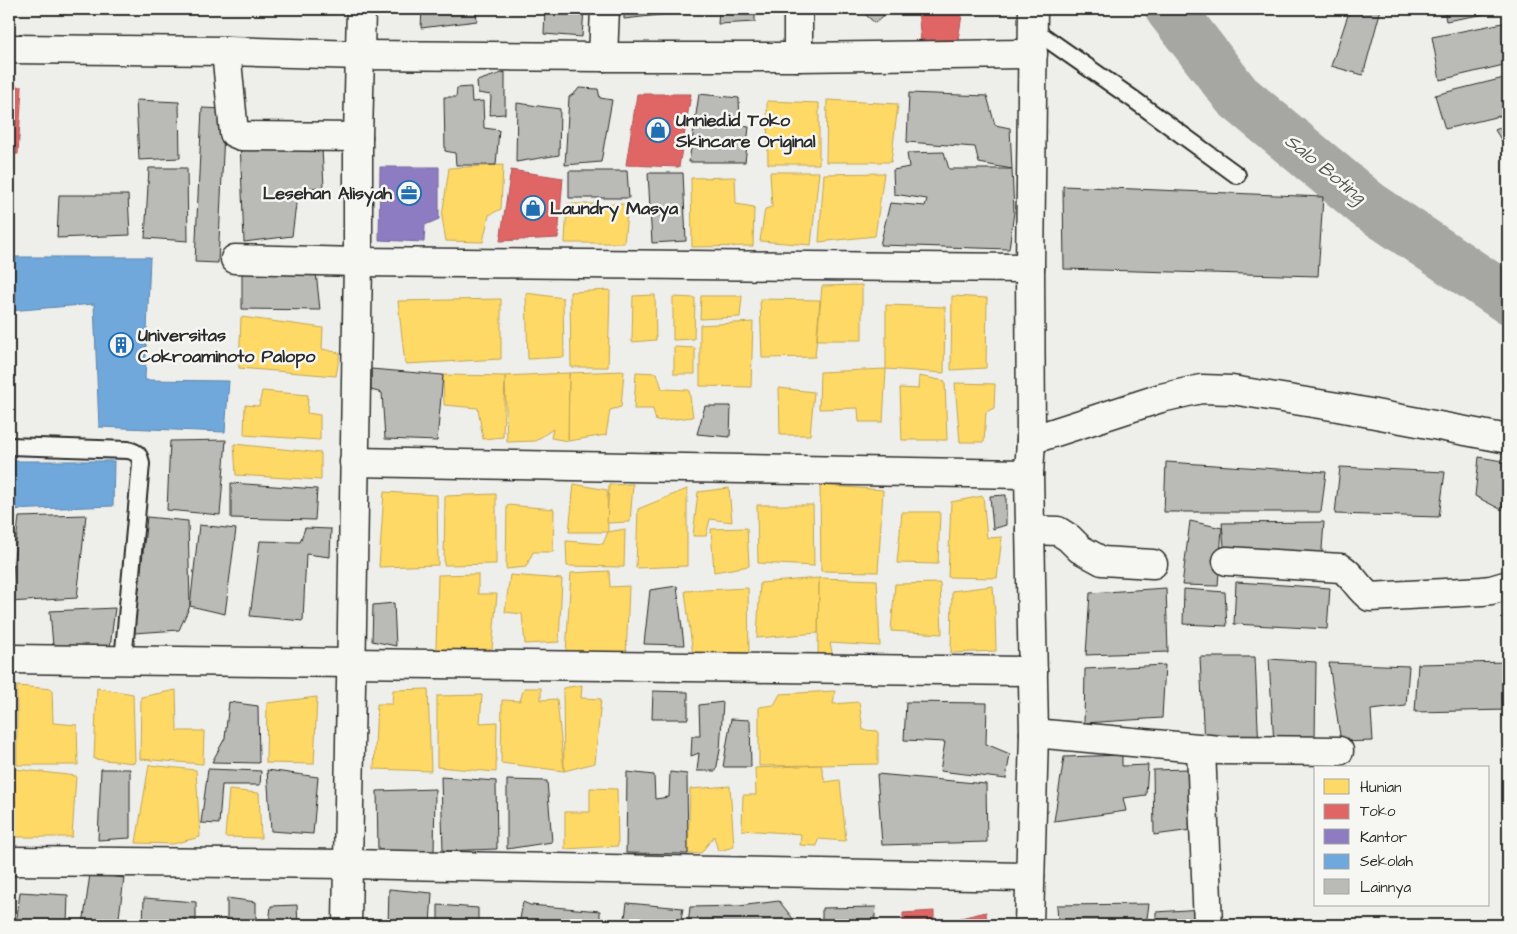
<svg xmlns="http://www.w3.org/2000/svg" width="1517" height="934" font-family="'Architects Daughter',sans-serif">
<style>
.homes{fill:#ffd966;stroke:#bfa554}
.shops{fill:#e06666;stroke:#aa5454}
.offices{fill:#8e7cc3;stroke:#706495}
.schools{fill:#6fa8dc;stroke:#5b82a7}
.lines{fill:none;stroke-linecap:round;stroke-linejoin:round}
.river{stroke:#a6a6a3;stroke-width:50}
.building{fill:#babab7;stroke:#2b2b2b}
.service-casing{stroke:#2b2b2b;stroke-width:20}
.minor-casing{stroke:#2b2b2b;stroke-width:31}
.tertiary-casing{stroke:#2b2b2b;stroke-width:31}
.service{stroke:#f6f6f2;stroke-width:16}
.minor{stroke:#f6f6f2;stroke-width:28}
.tertiary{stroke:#f6f6f2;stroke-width:28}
.labels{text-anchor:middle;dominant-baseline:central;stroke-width:5;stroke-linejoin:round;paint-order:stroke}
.poi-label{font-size:18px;font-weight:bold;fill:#2b2b2b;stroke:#f6f6f2;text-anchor:start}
.water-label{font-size:19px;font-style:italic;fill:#565655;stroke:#f6f6f2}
</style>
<rect width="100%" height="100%" fill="#eeeeea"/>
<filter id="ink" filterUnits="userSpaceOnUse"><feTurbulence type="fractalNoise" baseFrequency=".02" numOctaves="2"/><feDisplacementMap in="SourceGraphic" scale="10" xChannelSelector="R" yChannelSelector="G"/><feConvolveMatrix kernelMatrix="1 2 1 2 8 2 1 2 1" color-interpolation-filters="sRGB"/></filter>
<g filter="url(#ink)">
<!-- homes -->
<g class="homes">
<polygon points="827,100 898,104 891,162 826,162"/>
<polygon points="767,101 819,103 819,164 768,164"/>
<polygon points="503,165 501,209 489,215 483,242 446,241 442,217 449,168"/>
<polygon points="770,172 819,172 811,245 760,241 765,209 772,207"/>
<polygon points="884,173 875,236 819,242 824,174"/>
<polygon points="735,177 736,204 754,207 753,246 692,247 691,178"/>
<polygon points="567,204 628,204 624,243 565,243"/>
<polygon points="862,285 862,340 817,340 822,286"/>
<polygon points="610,290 608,367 571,367 570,292"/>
<polygon points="526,293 563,298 564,357 528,359"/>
<polygon points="655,295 656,340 632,342 633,296"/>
<polygon points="701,296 742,296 740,317 700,319"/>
<polygon points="952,296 987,298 986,368 951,370"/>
<polygon points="673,297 695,298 694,339 673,340"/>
<polygon points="501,299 501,359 405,364 398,301"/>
<polygon points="760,299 820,300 815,357 762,358"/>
<polygon points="886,305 945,307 944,373 886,369"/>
<polygon points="241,317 323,328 322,349 340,353 336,376 239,368"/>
<polygon points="753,322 751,387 700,386 700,325"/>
<polygon points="674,347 695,348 695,374 674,374"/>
<polygon points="886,369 883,422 859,422 858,408 819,409 820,372"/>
<polygon points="624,371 621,407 610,410 606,435 568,441 569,373"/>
<polygon points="636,372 657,373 662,389 689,390 693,417 656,421 653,409 634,409"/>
<polygon points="569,373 568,441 551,438 553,429 535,441 507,442 505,376"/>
<polygon points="443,375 505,376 503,437 483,439 478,408 444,405"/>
<polygon points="919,376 945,381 947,440 902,440 900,388 918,389"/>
<polygon points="955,383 995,384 994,408 986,412 984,442 960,442"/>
<polygon points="779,388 814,392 810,435 780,435"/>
<polygon points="262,391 308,395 307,413 320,415 320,440 244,435 245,405 259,406"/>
<polygon points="234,444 321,453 321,480 236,475"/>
<polygon points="574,484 607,490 608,532 569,532"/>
<polygon points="633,484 630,522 607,523 609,485"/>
<polygon points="820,485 883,490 878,572 821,571"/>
<polygon points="729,488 732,522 710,519 706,536 693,536 698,492"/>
<polygon points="687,489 687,566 636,568 638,509"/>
<polygon points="384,492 437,495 438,565 379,567"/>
<polygon points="496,494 496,564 444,565 445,496"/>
<polygon points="983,496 987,538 1002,537 997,578 948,577 951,502"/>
<polygon points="507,505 554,509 553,552 533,552 526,567 506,569"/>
<polygon points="757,505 813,505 814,566 758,563"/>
<polygon points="902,512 940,512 938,564 897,563"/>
<polygon points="747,528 749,566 714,572 711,529"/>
<polygon points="625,529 624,567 567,566 566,541 603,544 608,532"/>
<polygon points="609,571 610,587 629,586 626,657 566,653 571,573"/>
<polygon points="478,574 478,594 497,594 492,649 436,650 438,575"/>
<polygon points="510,575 562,579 559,642 525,644 522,614 505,612"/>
<polygon points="819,578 877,580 880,646 830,643 833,657 818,655"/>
<polygon points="819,578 818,633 757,638 760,583"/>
<polygon points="940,583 942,634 891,631 895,584"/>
<polygon points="993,586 995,614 996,651 951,653 952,591"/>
<polygon points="748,588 749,656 693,655 685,591"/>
<polygon points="582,685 581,698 601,699 595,763 564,771 563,688"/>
<polygon points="17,686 52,689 53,723 77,725 78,765 17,765"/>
<polygon points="97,688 133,694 135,763 94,759"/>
<polygon points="524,688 541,688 541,700 557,699 564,771 501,763 502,700 520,701"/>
<polygon points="428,689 431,771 374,769 377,704 392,704 393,690"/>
<polygon points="176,690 177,731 204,731 203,764 140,759 141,697"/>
<polygon points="835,691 833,704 859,702 863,730 878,731 878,764 759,766 759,707 774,705 780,694"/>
<polygon points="482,695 480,723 497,722 496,772 437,767 437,696"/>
<polygon points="317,697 314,764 266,763 267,703"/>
<polygon points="149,765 196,770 200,837 173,844 136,843"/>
<polygon points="821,765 825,782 840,780 846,841 818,839 817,846 800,845 801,834 742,830 743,795 756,795 755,768"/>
<polygon points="15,769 76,776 72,837 11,837"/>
<polygon points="730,786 734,847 718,851 714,836 701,853 688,854 690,789"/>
<polygon points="590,788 617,789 618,846 565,849 565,812 590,812"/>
<polygon points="229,790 259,793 261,838 225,837"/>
</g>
<!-- shops -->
<g class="shops">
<polygon points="918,9 965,9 963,9 957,46 921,44"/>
<polygon points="9,85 22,87 18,154 9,155"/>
<polygon points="637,94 691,94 679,167 626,165"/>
<polygon points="511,170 563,178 558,238 500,241"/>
<polygon points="934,911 934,925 903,925 903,913"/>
<polygon points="986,912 987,925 948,925 948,921"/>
</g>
<!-- offices -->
<polygon class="offices" points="380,167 439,167 439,219 425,225 424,242 379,240"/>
<!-- schools -->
<g class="schools">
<polygon points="9,257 150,257 145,380 229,381 225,432 99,427 94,304 9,311"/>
<polygon points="9,461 114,461 113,506 9,510"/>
</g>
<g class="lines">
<!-- river -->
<polyline class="river" points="1170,9 1237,96 1368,205 1508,299"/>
</g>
<!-- building -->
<g class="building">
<polygon points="422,9 476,9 477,21 421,28"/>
<polygon points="545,9 584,9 582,37 544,34"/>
<polygon points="624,9 695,9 695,11 624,19"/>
<polygon points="719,9 755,9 755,22 718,24"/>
<polygon points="859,9 892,9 875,23"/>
<polygon points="1350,9 1381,9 1363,75 1331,66"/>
<polygon points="1444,9 1508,9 1508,10 1446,21"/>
<polygon points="1508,22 1508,64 1440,80 1432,37"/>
<polygon points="505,72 505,114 490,115 491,95 478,93 477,81"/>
<polygon points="1508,77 1508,114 1445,129 1435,95"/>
<polygon points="471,87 472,102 483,101 484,128 499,130 496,165 456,165 455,153 445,151 444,97 456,97 457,88"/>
<polygon points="579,88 598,89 600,98 612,100 601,162 565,165 569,97 576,92"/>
<polygon points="909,93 987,96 995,125 1010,128 1012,169 979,163 975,147 907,142"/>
<polygon points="699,94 739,98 740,126 749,127 745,162 689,162"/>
<polygon points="136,100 179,102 180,158 139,160"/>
<polygon points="517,103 560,109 559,155 516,162"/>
<polygon points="202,108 225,109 218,263 195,262"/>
<polygon points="1508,124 1508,151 1495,130"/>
<polygon points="240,141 322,148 324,187 298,189 292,236 244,242"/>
<polygon points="944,152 949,169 1012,169 1014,212 1009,249 880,245 890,203 925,206 927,199 894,194 893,170 909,167 907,153"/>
<polygon points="149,168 187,168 188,241 145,238"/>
<polygon points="569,171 627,171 629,198 569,198"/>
<polygon points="648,173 683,173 686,241 652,243"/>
<polygon points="1063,186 1323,197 1318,276 1064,269"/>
<polygon points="59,195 128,195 130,235 57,238"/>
<polygon points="242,270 316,272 320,310 242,309"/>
<polygon points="371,369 443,375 437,441 385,439 382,393 371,390"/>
<polygon points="705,406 731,406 730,437 697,434"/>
<polygon points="226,440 220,515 167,510 170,441"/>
<polygon points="1479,457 1508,462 1502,510 1475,496"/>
<polygon points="1166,462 1326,472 1321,512 1164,512"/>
<polygon points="1340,467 1445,472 1439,517 1335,514"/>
<polygon points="231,483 317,489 315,520 231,518"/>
<polygon points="1006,495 1006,525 993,529 990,496"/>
<polygon points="86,515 77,598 9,602 19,517"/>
<polygon points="147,517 188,521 190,606 179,630 134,633"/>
<polygon points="1190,521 1222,528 1218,586 1182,585"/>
<polygon points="1324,522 1321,563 1225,558 1222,523"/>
<polygon points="199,525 236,529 225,614 190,606"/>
<polygon points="305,528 331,529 330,557 306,554 303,621 250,616 260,541 300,542"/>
<polygon points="1236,582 1330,588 1327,629 1234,624"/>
<polygon points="677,586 684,645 644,644 650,590"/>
<polygon points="1166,588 1168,652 1086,655 1090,593"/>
<polygon points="1184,589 1225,592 1227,626 1183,624"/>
<polygon points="394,603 396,646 372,641 373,605"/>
<polygon points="115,608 110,648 53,646 50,611"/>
<polygon points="1200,657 1255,657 1259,750 1204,746"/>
<polygon points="1269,659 1316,662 1315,743 1274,745"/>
<polygon points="1508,662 1508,710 1415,712 1418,664"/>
<polygon points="1329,663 1409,666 1406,706 1371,710 1373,741 1341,742"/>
<polygon points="1165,665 1162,718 1084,723 1085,669"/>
<polygon points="653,691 688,692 688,719 652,719"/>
<polygon points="229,702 258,706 259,763 212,762 225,738"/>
<polygon points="723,702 720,750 716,771 697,771 699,753 691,756 692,736 700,736 699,705"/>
<polygon points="906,702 987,703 986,744 1010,754 1006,779 940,771 945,742 904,740"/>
<polygon points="731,719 750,720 751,767 723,767"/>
<polygon points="1122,755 1122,766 1148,765 1146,795 1123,798 1126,811 1054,821 1064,757"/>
<polygon points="101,769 130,769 130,838 98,840"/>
<polygon points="208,769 261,771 260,785 222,785 219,824 201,823"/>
<polygon points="1188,769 1192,830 1154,835 1153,770"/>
<polygon points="267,770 318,777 313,834 271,831"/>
<polygon points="627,772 654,775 655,799 669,797 670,772 687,774 688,854 626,853"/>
<polygon points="877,774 986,784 987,842 882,845"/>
<polygon points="441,777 496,781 497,849 443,851"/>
<polygon points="507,780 547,781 552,842 507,849"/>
<polygon points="435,789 434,853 378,850 377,791"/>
<polygon points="90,874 124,878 118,925 83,925"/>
<polygon points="389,889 432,893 430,925 388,925"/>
<polygon points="20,892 68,895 67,925 16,925"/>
<polygon points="144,898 196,902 196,925 143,925"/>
<polygon points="227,898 256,902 256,925 227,925"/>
<polygon points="779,901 798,925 688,925 690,907 739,906"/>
<polygon points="523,902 530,905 600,911 600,925 519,925"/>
<polygon points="627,903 683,908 680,925 624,925"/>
<polygon points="1149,904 1146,925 1058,925 1057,905"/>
<polygon points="297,905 298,925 269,925 271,906"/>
<polygon points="438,905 478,908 478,925 438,925"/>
<polygon points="876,907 874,925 822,925 822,908"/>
<polygon points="1202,909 1202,925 1156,925 1156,912"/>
</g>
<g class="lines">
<defs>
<g id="service">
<polyline points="1033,29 1133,99 1237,175"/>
<path d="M9,446L128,450C137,452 140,455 141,464L123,661"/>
</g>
<g id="minor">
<polyline points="9,49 226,51 360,55 603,57 798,57 1033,54"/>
<polyline points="226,51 234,133 241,136 358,137"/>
<polyline points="603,57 605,9"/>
<polyline points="798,57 798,9"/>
<polyline points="235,259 358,262 1030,268"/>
<polyline points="1031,440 1161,398 1201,389 1232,390 1338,407 1508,439"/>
<polyline points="354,462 1029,474"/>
<polyline points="1030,530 1058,531 1069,538 1080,549 1102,561 1153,564"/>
<path d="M1227,561L1341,568C1353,575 1358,589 1370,597L1482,591L1491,590L1508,585"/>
<polyline points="9,659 1033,671"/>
<polyline points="1034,733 1220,750 1339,751"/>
<polyline points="1201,749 1208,925"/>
<polyline points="9,861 347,864 1030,877"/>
<polyline points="347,925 358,262 358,137 361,9"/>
</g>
<polyline id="tertiary" points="1029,925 1034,733 1029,474 1031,440 1030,268 1033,9"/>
</defs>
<!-- service casing -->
<use href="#service" class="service-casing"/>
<!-- minor casing -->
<use href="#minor" class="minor-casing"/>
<!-- tertiary casing -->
<use href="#tertiary" class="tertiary-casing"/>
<!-- service -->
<use href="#service" class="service"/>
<!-- minor -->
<use href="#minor" class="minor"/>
<!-- tertiary -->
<use href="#tertiary" class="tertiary"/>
</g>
</g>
<!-- icons -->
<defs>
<symbol id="shop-ring" viewBox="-11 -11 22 22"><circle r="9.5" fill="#f6f6f2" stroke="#1f6fb2" stroke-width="1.5"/><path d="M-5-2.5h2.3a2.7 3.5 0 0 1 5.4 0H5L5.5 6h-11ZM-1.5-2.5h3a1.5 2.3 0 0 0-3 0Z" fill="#1f6fb2"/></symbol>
<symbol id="office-ring" viewBox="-11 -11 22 22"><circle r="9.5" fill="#f6f6f2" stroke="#1f6fb2" stroke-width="1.5"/><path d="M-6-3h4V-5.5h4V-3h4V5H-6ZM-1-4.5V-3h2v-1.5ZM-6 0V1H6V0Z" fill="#1f6fb2"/></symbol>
<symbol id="building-ring" viewBox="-11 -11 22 22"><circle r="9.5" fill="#f6f6f2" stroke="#1f6fb2" stroke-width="1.5"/><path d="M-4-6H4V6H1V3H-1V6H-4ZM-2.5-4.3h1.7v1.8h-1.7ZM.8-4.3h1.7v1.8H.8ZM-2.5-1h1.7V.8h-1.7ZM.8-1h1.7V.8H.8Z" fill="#1f6fb2"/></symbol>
</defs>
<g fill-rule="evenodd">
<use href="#shop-ring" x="644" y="116" width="28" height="28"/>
<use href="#office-ring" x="395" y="179" width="28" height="28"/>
<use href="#shop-ring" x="519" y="194" width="28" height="28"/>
<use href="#building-ring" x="107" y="331" width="28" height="28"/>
</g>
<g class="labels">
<!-- poi labels -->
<g class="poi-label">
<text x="676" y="120">Unnied.id Toko<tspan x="676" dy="21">Skincare Original</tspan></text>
<text x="392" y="193" text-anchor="end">Lesehan Alisyah</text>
<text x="550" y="208">Laundry Masya</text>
<text x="138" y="335">Universitas<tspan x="138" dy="21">Cokroaminoto Palopo</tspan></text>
</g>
<!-- water labels -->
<g class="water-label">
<text transform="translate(1325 169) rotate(39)">Salo Boting</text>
</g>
</g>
<!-- margin -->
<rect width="1517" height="934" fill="none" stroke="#f6f6f2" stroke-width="30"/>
<rect x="15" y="15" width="1487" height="904" fill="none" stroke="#2b2b2b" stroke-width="2" filter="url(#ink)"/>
<!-- legend -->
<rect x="1314" y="766" width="175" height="140" fill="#f6f6f2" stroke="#a5a5a2"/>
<rect x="1324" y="779" width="25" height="15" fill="#ffd966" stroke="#a5a5a2"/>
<text x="1360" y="792" font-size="15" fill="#2b2b2b">Hunian</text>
<rect x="1324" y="804" width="25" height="15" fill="#e06666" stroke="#a5a5a2"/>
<text x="1360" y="816" font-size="15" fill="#2b2b2b">Toko</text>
<rect x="1324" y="829" width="25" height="15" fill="#8e7cc3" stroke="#a5a5a2"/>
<text x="1360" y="842" font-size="15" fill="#2b2b2b">Kantor</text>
<rect x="1324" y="854" width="25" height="15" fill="#6fa8dc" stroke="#a5a5a2"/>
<text x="1360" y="866" font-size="15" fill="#2b2b2b">Sekolah</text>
<rect x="1324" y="879" width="25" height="15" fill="#babab7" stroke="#a5a5a2"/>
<text x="1360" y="892" font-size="15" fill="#2b2b2b">Lainnya</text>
</svg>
